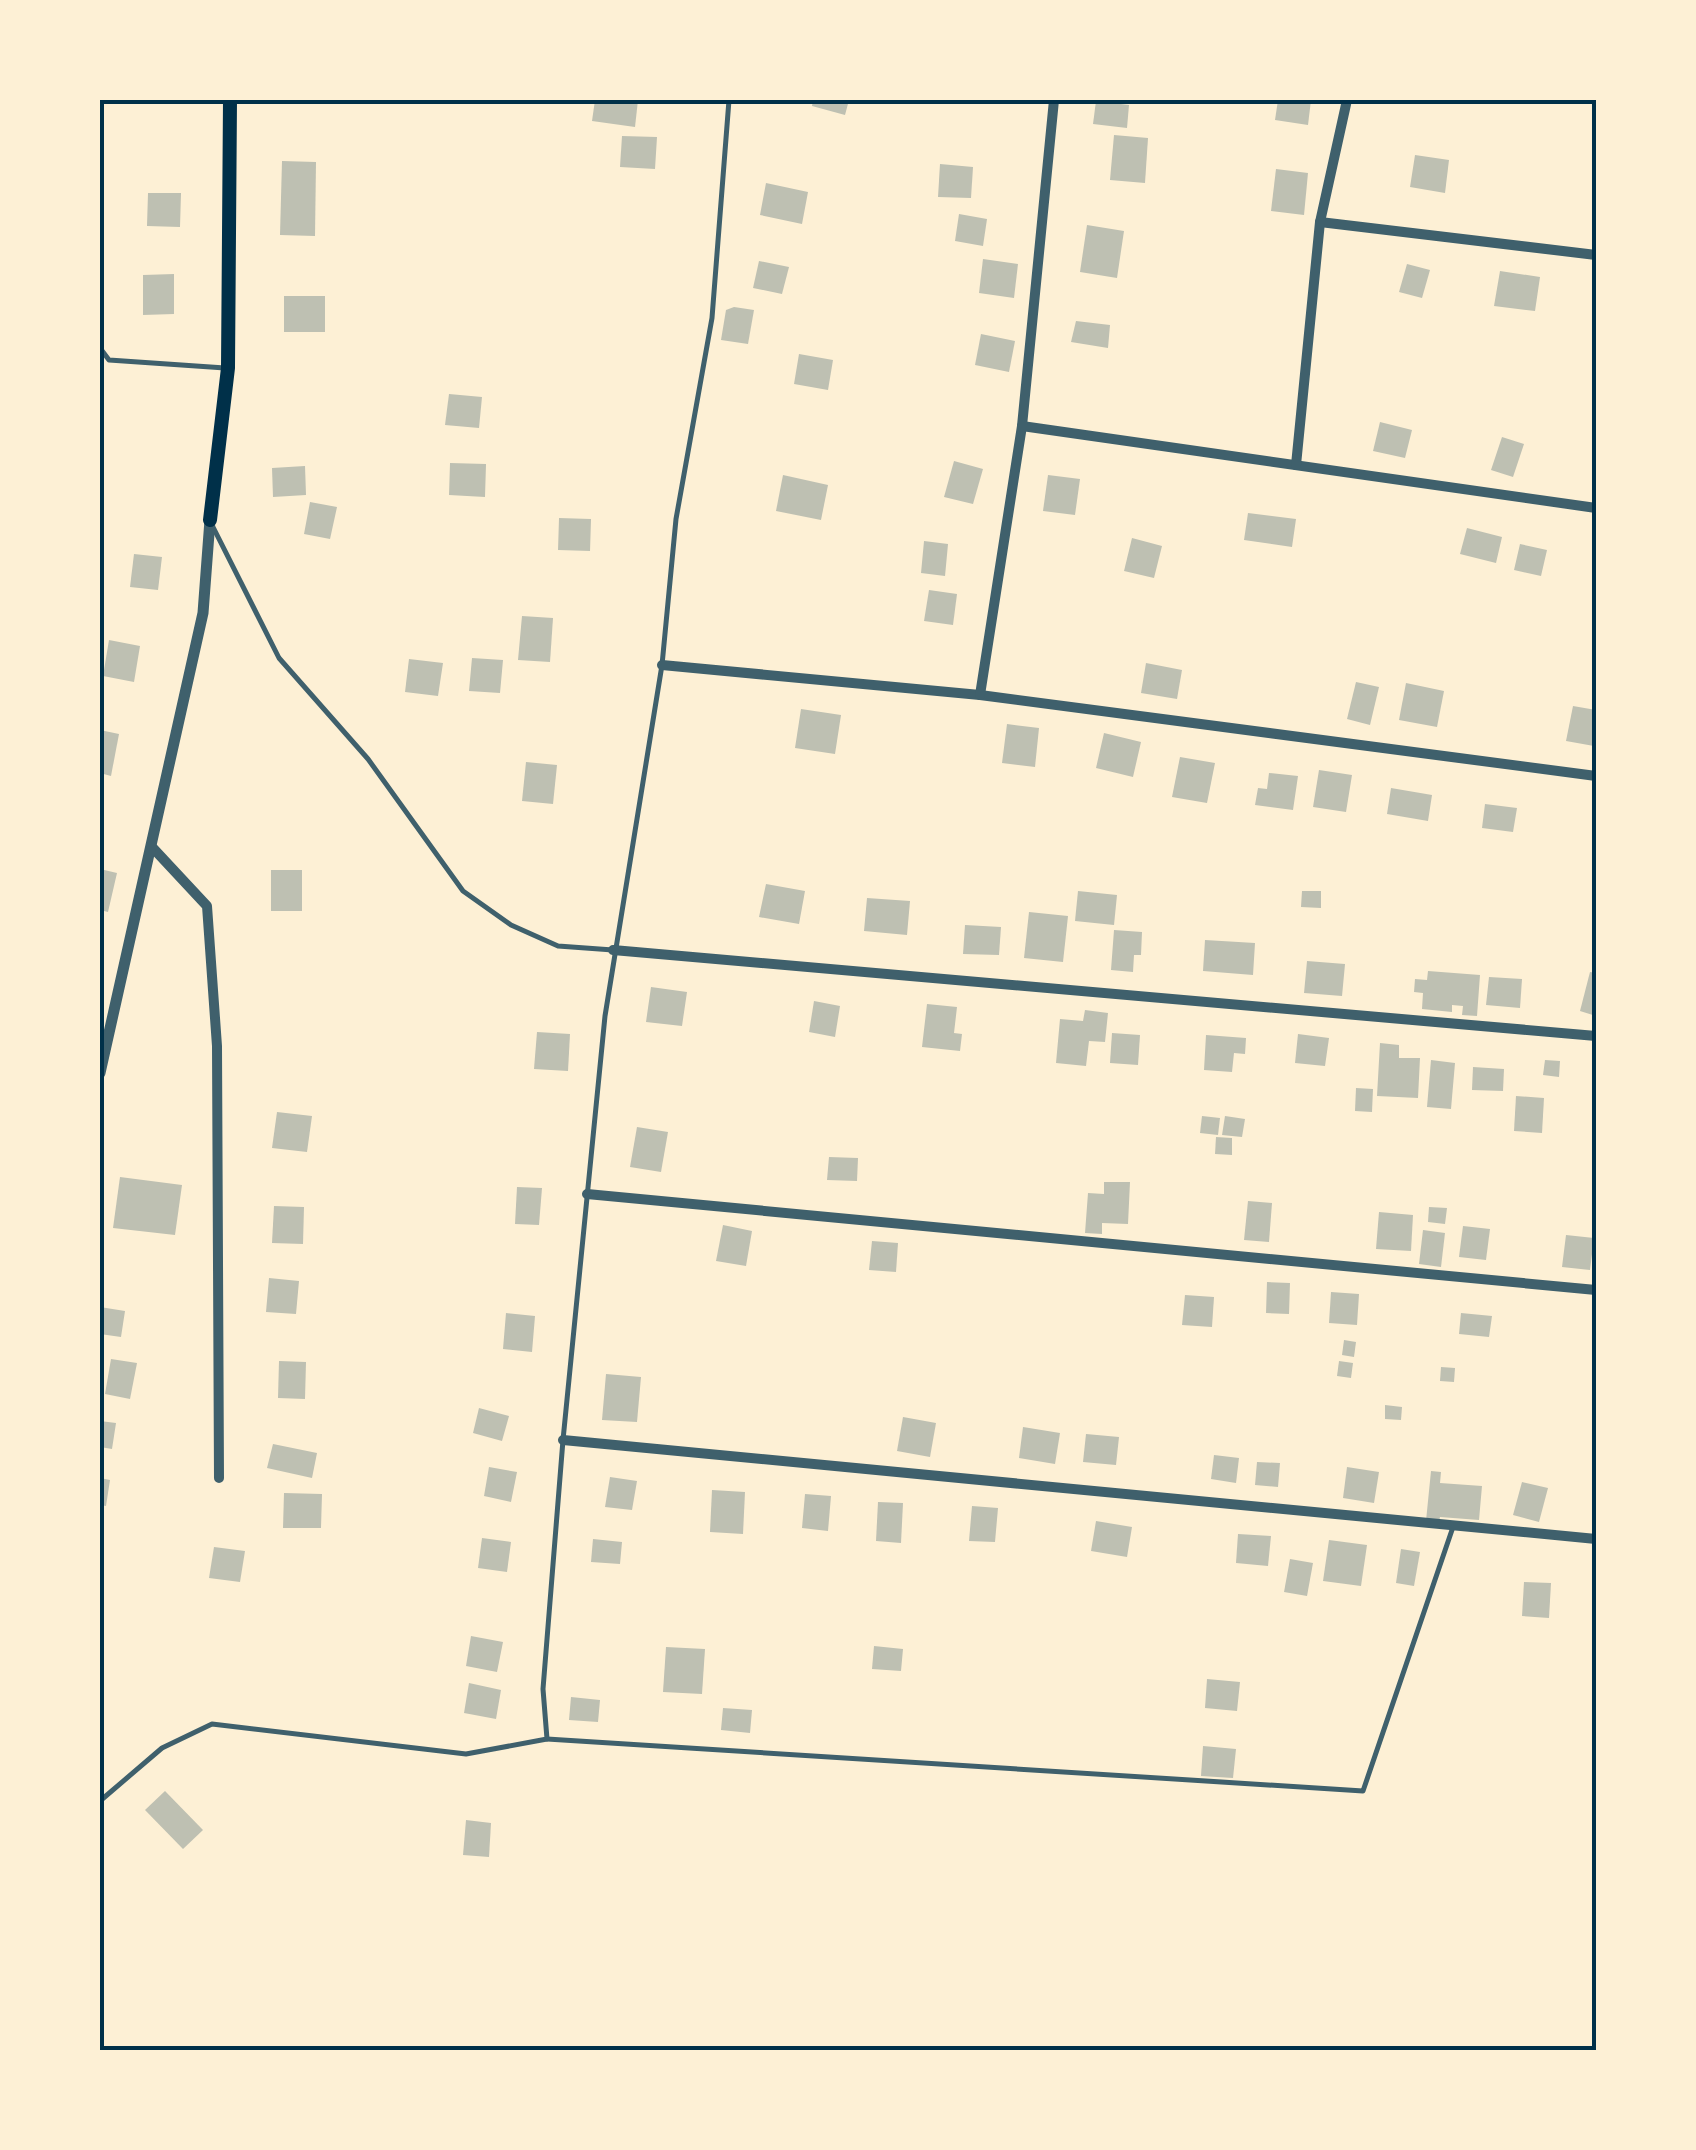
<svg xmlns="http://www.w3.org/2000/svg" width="1696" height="2150" font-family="'Exo 2',sans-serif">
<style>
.building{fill:#bec0b2}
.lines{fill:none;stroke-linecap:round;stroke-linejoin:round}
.service{stroke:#3f606c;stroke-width:5}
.minor{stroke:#3f606c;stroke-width:10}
.tertiary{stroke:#3f606c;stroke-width:11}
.secondary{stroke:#003049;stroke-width:14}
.neatline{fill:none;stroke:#003049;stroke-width:4}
</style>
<rect width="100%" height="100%" fill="#fdf0d5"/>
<!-- building -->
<g class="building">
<polygon points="595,100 638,100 635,127 592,121"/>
<polygon points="813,100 849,100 845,115 812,106"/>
<polygon points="1278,100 1311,100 1308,125 1275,120"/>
<polygon points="1096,101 1129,105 1127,128 1093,124"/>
<polygon points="1114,135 1148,138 1145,183 1110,180"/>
<polygon points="622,136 657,137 655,169 620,167"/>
<polygon points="1415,155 1449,160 1445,193 1410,187"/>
<polygon points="282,161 316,162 315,236 280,235"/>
<polygon points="940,164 973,167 971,198 938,197"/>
<polygon points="1276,169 1308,173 1304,215 1271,211"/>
<polygon points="766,183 808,192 802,224 760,215"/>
<polygon points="148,193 181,193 180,227 147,226"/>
<polygon points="959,214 987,219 983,246 955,241"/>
<polygon points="1087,225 1124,231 1117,278 1080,272"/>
<polygon points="983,259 1018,264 1014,298 979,293"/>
<polygon points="759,261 789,267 782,294 753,288"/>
<polygon points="1407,264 1430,270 1422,298 1399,292"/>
<polygon points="1500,271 1540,277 1535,311 1494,306"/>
<polygon points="174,274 174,314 143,315 143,275"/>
<rect x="284" y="296" width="41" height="36"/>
<polygon points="734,307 754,310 748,344 721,340 726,310"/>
<polygon points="1076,321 1110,325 1108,348 1071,342"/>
<polygon points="981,334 1015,341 1009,372 975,365"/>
<polygon points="799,354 833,360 828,390 794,384"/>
<polygon points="449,394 482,397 479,428 445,425"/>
<polygon points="1380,422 1412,430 1405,458 1373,451"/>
<polygon points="1502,437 1524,444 1513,477 1491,470"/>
<polygon points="954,461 983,469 973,504 944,497"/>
<polygon points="450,463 486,464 485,497 449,495"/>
<polygon points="305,466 306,495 273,497 272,468"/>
<polygon points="783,475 828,485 821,520 776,511"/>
<polygon points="1048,475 1080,479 1075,515 1043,511"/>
<polygon points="310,502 337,507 330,539 304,534"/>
<polygon points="1248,513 1296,519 1292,547 1244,540"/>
<polygon points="559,518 591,519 590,551 558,550"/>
<polygon points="1467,528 1502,537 1496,563 1460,554"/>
<polygon points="1132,538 1162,546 1154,578 1124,571"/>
<polygon points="924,541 948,544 945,576 921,573"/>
<polygon points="1520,544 1547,550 1541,576 1514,570"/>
<polygon points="134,554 162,557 158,590 130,587"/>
<polygon points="929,590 957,594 953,625 924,621"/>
<polygon points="522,616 553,618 550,662 518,660"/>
<polygon points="109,640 140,646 134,682 103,676"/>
<polygon points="472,658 503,660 500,693 469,691"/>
<polygon points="409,659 443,663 438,696 405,692"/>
<polygon points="1146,663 1182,670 1177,699 1141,693"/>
<polygon points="1356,682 1379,687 1370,725 1347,719"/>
<polygon points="1406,683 1444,691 1437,727 1399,720"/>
<polygon points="1573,706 1596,710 1594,746 1566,741"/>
<polygon points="801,709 841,715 835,754 795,748"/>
<polygon points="1007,724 1039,728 1035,767 1002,763"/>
<polygon points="100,730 119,734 111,776 100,773"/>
<polygon points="1104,733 1141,742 1133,777 1096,768"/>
<polygon points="1180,757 1215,763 1207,803 1172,797"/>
<polygon points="526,762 557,765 553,804 522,801"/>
<polygon points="1319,770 1352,775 1346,812 1313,807"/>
<polygon points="1269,773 1298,776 1293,810 1255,805 1258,788 1267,789"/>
<polygon points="1391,788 1432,795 1428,821 1387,814"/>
<polygon points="1485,804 1517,808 1513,832 1482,828"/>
<polygon points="100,869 117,873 108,912 100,910"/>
<rect x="271" y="870" width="31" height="41"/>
<polygon points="766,884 805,891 799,924 759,917"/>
<polygon points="1078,891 1117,895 1114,925 1075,921"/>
<polygon points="1302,891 1321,891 1321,908 1301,907"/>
<polygon points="867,898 910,901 907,935 864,931"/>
<polygon points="1029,912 1068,916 1063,962 1024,958"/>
<polygon points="965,925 1001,927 999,955 963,954"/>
<polygon points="1114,930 1142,932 1141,955 1134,955 1133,972 1111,970"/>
<polygon points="1205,940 1255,943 1253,975 1203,971"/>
<polygon points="1307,961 1345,964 1342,996 1304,993"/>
<polygon points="1428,971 1480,975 1477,1016 1462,1015 1463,1006 1452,1005 1452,1012 1422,1009 1423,993 1414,992 1415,979 1427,980"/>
<polygon points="1590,972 1596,973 1596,1016 1580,1011"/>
<polygon points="1489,977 1522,979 1520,1008 1486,1005"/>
<polygon points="651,987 687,992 682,1026 646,1022"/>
<polygon points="814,1001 840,1006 835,1037 809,1032"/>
<polygon points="927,1004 957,1007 954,1033 962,1034 960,1051 922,1047"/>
<polygon points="1085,1010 1108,1013 1105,1042 1089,1041 1086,1066 1056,1063 1060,1019 1083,1021"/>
<polygon points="537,1032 570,1034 568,1071 534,1069"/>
<polygon points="1112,1033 1140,1035 1138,1065 1110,1063"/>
<polygon points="1298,1034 1329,1038 1325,1066 1295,1063"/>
<polygon points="1206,1035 1246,1038 1245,1054 1234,1053 1232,1072 1204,1070"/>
<polygon points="1380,1043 1399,1045 1399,1058 1420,1058 1418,1098 1377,1096"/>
<polygon points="1431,1060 1455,1063 1451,1109 1427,1107"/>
<polygon points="1545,1060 1560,1061 1559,1077 1543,1075"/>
<polygon points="1473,1067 1504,1069 1503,1091 1472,1090"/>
<polygon points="1356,1088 1373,1089 1372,1112 1355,1111"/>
<polygon points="1516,1096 1544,1098 1542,1133 1514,1131"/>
<polygon points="277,1112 312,1116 307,1152 272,1148"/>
<polygon points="1202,1116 1220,1118 1218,1135 1200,1133"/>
<polygon points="1225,1116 1245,1119 1242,1137 1222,1135"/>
<polygon points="637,1127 668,1132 661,1172 630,1167"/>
<polygon points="1216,1137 1232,1138 1232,1155 1215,1154"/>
<polygon points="829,1157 858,1158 857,1181 827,1180"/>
<polygon points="120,1177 182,1185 175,1235 113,1228"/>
<polygon points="1104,1182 1130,1182 1128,1224 1102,1223 1102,1234 1085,1233 1088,1193 1104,1194"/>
<polygon points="517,1187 542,1188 539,1225 515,1224"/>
<polygon points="1248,1201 1272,1203 1269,1242 1244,1240"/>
<polygon points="274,1206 304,1207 303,1244 272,1243"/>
<polygon points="1429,1207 1447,1208 1445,1224 1428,1222"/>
<polygon points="1379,1212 1413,1215 1411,1251 1376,1249"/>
<polygon points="723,1225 752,1231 746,1266 716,1261"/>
<polygon points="1463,1226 1490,1229 1486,1260 1459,1257"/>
<polygon points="1423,1230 1445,1233 1441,1267 1419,1264"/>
<polygon points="1566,1235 1594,1238 1590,1270 1562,1267"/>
<polygon points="872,1241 898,1243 896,1272 869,1270"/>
<polygon points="269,1278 299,1281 296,1314 266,1312"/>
<polygon points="1267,1282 1290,1283 1289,1314 1266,1313"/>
<polygon points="1331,1292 1359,1294 1357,1325 1329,1323"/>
<polygon points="1185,1295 1214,1297 1212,1327 1182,1325"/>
<polygon points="100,1307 125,1311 121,1337 100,1334"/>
<polygon points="506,1313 535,1316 532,1352 503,1349"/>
<polygon points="1461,1313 1492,1316 1489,1337 1459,1334"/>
<polygon points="1344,1340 1356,1342 1354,1357 1342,1355"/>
<polygon points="111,1359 137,1363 130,1399 105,1394"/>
<polygon points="279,1361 306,1362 305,1399 278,1398"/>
<polygon points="1339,1361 1353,1363 1351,1378 1337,1376"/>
<polygon points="1441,1367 1455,1368 1454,1382 1440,1381"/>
<polygon points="606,1374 641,1377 637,1422 602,1420"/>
<polygon points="1385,1405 1402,1407 1401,1420 1385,1419"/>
<polygon points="479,1408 509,1416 502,1441 473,1433"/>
<polygon points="903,1417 936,1423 930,1457 897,1451"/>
<polygon points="100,1421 116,1423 112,1449 100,1447"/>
<polygon points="1023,1427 1060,1433 1055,1464 1019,1458"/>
<polygon points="1086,1434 1119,1437 1116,1465 1083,1462"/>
<polygon points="273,1444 317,1453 312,1478 267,1468"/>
<polygon points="1214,1455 1239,1458 1236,1483 1211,1479"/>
<polygon points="1257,1462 1280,1463 1278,1487 1255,1485"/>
<polygon points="489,1467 517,1472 511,1502 484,1496"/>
<polygon points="1347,1467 1379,1472 1374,1503 1343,1498"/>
<polygon points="1431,1471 1441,1472 1440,1483 1482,1486 1479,1520 1440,1517 1439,1522 1426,1521"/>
<polygon points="610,1477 637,1481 632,1510 605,1507"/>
<polygon points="100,1478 110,1480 106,1506 100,1505"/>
<polygon points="1522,1482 1548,1488 1539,1522 1513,1515"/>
<polygon points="712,1490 745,1492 743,1534 710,1532"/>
<polygon points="284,1493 322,1494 321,1528 283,1528"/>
<polygon points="805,1494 831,1496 828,1531 802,1528"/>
<polygon points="878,1502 903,1503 901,1543 876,1541"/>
<polygon points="972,1506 998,1508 995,1542 969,1541"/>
<polygon points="1096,1521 1132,1527 1127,1557 1091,1551"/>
<polygon points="1238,1534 1271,1536 1268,1566 1236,1563"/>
<polygon points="482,1538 511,1542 507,1572 478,1568"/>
<polygon points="593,1539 622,1542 620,1564 591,1562"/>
<polygon points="1329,1540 1367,1545 1361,1586 1323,1581"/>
<polygon points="214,1547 245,1551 240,1582 209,1578"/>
<polygon points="1401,1549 1420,1552 1414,1586 1396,1583"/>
<polygon points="1290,1559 1313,1563 1307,1596 1284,1592"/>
<polygon points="1524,1582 1551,1583 1549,1618 1522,1616"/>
<polygon points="471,1636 503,1642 497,1672 466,1666"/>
<polygon points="874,1646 903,1649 901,1671 872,1669"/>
<polygon points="666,1647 705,1649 702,1694 663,1692"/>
<polygon points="1207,1679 1240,1682 1237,1711 1205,1708"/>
<polygon points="469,1683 501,1690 496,1719 464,1713"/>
<polygon points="571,1697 600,1700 598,1722 569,1720"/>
<polygon points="723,1708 752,1710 750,1733 721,1730"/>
<polygon points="1203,1746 1236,1749 1233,1778 1201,1776"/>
<polygon points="165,1791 203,1830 183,1849 145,1810"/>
<polygon points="466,1820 491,1823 489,1857 463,1855"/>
</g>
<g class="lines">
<!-- service -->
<g class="service">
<polyline points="100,348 109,360 225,368"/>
<polyline points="213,527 279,658 368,759 463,891 511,925 558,946 613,950"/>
<polyline points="547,1739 1363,1791 1453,1527"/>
<polyline points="100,1801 162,1748 212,1724 466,1754 547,1739 543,1689 563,1440 605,1016 662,665 676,519 712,318 729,100"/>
</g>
<!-- minor -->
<g class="minor">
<polyline points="1320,222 1596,255"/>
<polyline points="1022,426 1596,508"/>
<polyline points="1296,465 1320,222 1347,100"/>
<polyline points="662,665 980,695 1596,776"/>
<polyline points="980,695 1022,426 1054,100"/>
<polyline points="152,847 207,906 217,1046 219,1478"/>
<polyline points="613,950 1596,1036"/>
<polyline points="587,1194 1596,1290"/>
<polyline points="563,1440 1596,1539"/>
</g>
<!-- tertiary -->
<polyline class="tertiary" points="100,1073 203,613 210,520"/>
<!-- secondary -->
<polyline class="secondary" points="210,520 228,368 230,100"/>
</g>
<!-- border -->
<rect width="1696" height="2150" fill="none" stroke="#fdf0d5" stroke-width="205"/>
<rect x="102" y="102" width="1492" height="1946" class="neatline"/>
</svg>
